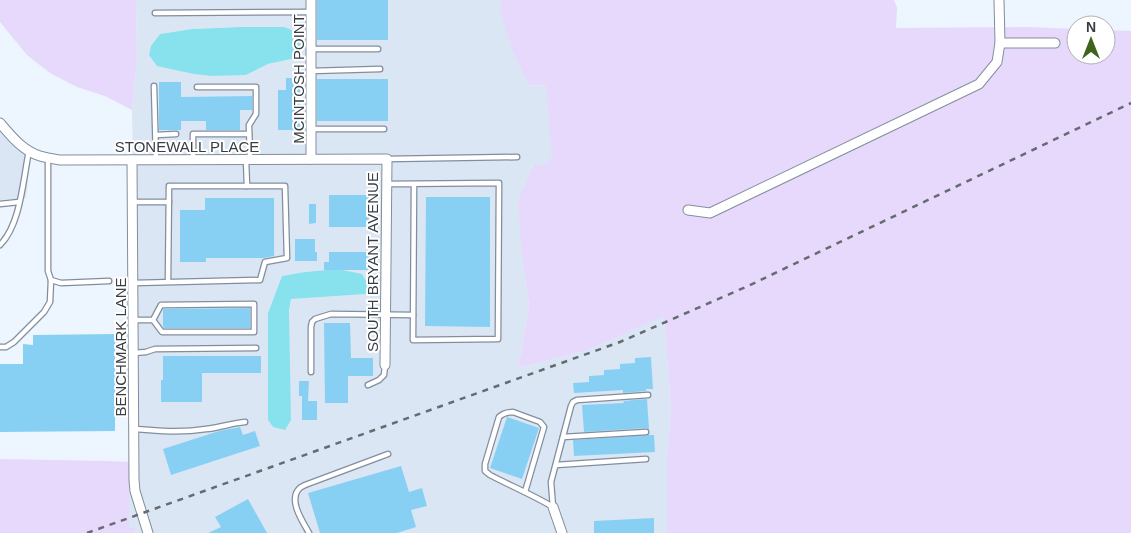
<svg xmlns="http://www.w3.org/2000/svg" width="1131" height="533" font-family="Arial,sans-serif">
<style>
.built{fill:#dbe6f4;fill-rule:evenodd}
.green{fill:#e7d9fb}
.water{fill:#88e2ed}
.building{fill:#88d0f3}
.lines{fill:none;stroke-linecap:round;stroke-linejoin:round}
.lane-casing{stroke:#828e9e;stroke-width:7}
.street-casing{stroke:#828e9e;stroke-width:11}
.lane{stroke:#fff;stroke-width:4.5}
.street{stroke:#fff;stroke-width:9}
.rail{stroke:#666b72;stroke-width:2.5;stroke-dasharray:6 6;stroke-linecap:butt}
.labels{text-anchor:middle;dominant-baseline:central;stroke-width:4;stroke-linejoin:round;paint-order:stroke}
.street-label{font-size:15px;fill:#383d43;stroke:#fff}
</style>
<rect width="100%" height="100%" fill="#edf5ff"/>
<!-- built -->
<g class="built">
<path d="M136,0H501L499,8L529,85L546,86L553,157L544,165H533L522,257L529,305L518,368L588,350L664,315L671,411L667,458V533H129V462L133,166L132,110L137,59ZM240,27H283L299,57L268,64L246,75L160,34L192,29ZM337,269L366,294L291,299L273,427L268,420V313L282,276L305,272Z"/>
<polygon points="0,128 30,161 26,198 0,200"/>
</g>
<!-- green -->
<g class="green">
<polygon points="0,0 136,0 137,59 132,110 105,96 77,87 50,73 27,55 0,22"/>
<polygon points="501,0 894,0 897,8 896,28 1029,27 1076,29 1076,55 1106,55 1106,30 1131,31 1131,533 667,533 667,458 671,411 664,316 588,350 518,368 529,305 522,257 518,200 533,167 533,165 544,165 552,157 546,86 533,85 529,85 512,49 499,8"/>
<polygon points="0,459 108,461 129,462 129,528 135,527 135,533 0,533"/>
</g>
<!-- water -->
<g class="water">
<polygon points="240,27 284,27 302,34 300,57 268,64 246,75 212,76 194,74 157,66 149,55 151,46 160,34 192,29"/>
<polygon points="337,269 362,274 367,283 367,294 291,299 289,311 291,420 285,430 273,427 268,420 268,313 282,276 305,272"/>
</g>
<!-- building -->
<g class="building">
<rect x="317" y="0" width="71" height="40"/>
<polygon points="286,78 300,78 300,130 278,130 278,90 286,90"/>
<rect x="317" y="79" width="71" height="42"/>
<polygon points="159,82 181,82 181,97 252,96 252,110 240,110 240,130 206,130 206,121 181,121 181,130 159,130"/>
<rect x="329" y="195" width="40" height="32"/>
<polygon points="426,197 490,197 490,327 425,326"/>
<polygon points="205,198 274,198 274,256 264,258 206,258 206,262 180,262 180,210 205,210"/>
<polygon points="309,204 316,204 316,223 309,224"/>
<polygon points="295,239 315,239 315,252 317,252 317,261 295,261"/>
<polygon points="329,252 370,252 370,270 324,270 324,262 329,262"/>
<polygon points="250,308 250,328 164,328 163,326 163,309"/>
<polygon points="324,323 350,323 351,358 373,358 373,376 348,376 348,403 325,403"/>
<polygon points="115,334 115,431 0,432 0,364 23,364 23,344 33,345 33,335"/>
<polygon points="163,356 261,356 261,373 202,373 202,402 161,402 161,380 163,380"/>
<polygon points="651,357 653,389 646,389 646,391 623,393 623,390 574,393 573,383 589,382 589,376 604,375 604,370 620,369 620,364 635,363 635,358"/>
<polygon points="299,381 309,381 308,401 317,401 317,420 302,420 302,396 299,396"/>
<polygon points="647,399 649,429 646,428 584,432 582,405 624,403 623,401"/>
<polygon points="507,417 539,428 522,479 490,468"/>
<polygon points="240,427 243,435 255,431 260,446 171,475 163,449 219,431"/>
<polygon points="649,435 654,435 655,452 574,456 573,440"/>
<polygon points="401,466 409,492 422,488 427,506 411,510 416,527 397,533 320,533 308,493"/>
<polygon points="248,499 267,533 208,533 221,527 215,517"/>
<polygon points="654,518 654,533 594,533 594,521"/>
</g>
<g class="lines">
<defs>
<g id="lane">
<polyline points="155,13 311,12"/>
<polyline points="311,49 378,49"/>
<polyline points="311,71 380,69"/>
<polyline points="154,86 156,160"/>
<polyline points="197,87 256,87 256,114 249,125 250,159"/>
<polyline points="311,129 384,129"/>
<polyline points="156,135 176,134"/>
<polyline points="48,158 48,271 51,280 61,283 109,281"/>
<polyline points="387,159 517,157"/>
<polyline points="193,160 193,134 249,134"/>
<polyline points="246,160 247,186"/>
<polyline points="386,184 499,183 498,339 413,340 414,184"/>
<polyline points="133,202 169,202"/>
<polyline points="0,204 19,202"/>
<path d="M0,245C21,224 23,179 29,151"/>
<polyline points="134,283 260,280 265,262 287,258 285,186 169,186 168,282"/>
<polyline points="134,320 153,320 162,332 254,332 254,304 161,305 153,320"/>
<polyline points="0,347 6,347 14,342 44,312 50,302 51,280"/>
<polyline points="134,353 146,352 155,349 256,348"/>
<polyline points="311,372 311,327 312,322 315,319 331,314 413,315"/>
<polyline points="368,385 379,380 384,375 385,365"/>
<path d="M134,429C158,431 181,433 206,429C219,428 232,423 245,422"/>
<polyline points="563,437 646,432"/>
<polyline points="556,465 646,459"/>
<path d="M525,492L544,427L540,422L513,412C508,412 503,413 499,417L485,464V471L490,475C511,486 533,495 553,507"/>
<polyline points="553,507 551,482 571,406 573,402 577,400 648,395"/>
<path d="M309,533C303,522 289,502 298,490C300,487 303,486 305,485L388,454"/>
</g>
<g id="street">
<polyline points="311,0 311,159"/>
<polyline points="1000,43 1055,43"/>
<path d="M0,123C11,136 23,151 40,156C47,158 54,159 60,160L387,159L385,365"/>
<polyline points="132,160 134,480 135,491 148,533"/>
<polyline points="688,210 710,213 979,84 997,62 1000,43 999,0"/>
<polyline points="553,507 562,533"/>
</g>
</defs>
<!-- lane casing -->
<use href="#lane" class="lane-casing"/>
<!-- street casing -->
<use href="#street" class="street-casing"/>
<!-- lane -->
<use href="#lane" class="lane"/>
<!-- street -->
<use href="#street" class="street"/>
<!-- rail -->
<polyline class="rail" points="87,533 620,342 748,286 1131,103"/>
</g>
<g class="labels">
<!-- street labels -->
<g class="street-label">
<text transform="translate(298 79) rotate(-90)">MCINTOSH POINT</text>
<text x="187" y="146">STONEWALL PLACE</text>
<text transform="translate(372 262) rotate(-90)">SOUTH BRYANT AVENUE</text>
<text transform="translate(120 347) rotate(-90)">BENCHMARK LANE</text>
</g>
</g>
<!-- north arrow -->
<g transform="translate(1091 40)"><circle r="24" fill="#ffffff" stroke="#afb1b4"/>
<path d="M0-4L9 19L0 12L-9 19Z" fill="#3f631b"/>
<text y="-8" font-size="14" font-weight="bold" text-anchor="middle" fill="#383d43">N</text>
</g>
</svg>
